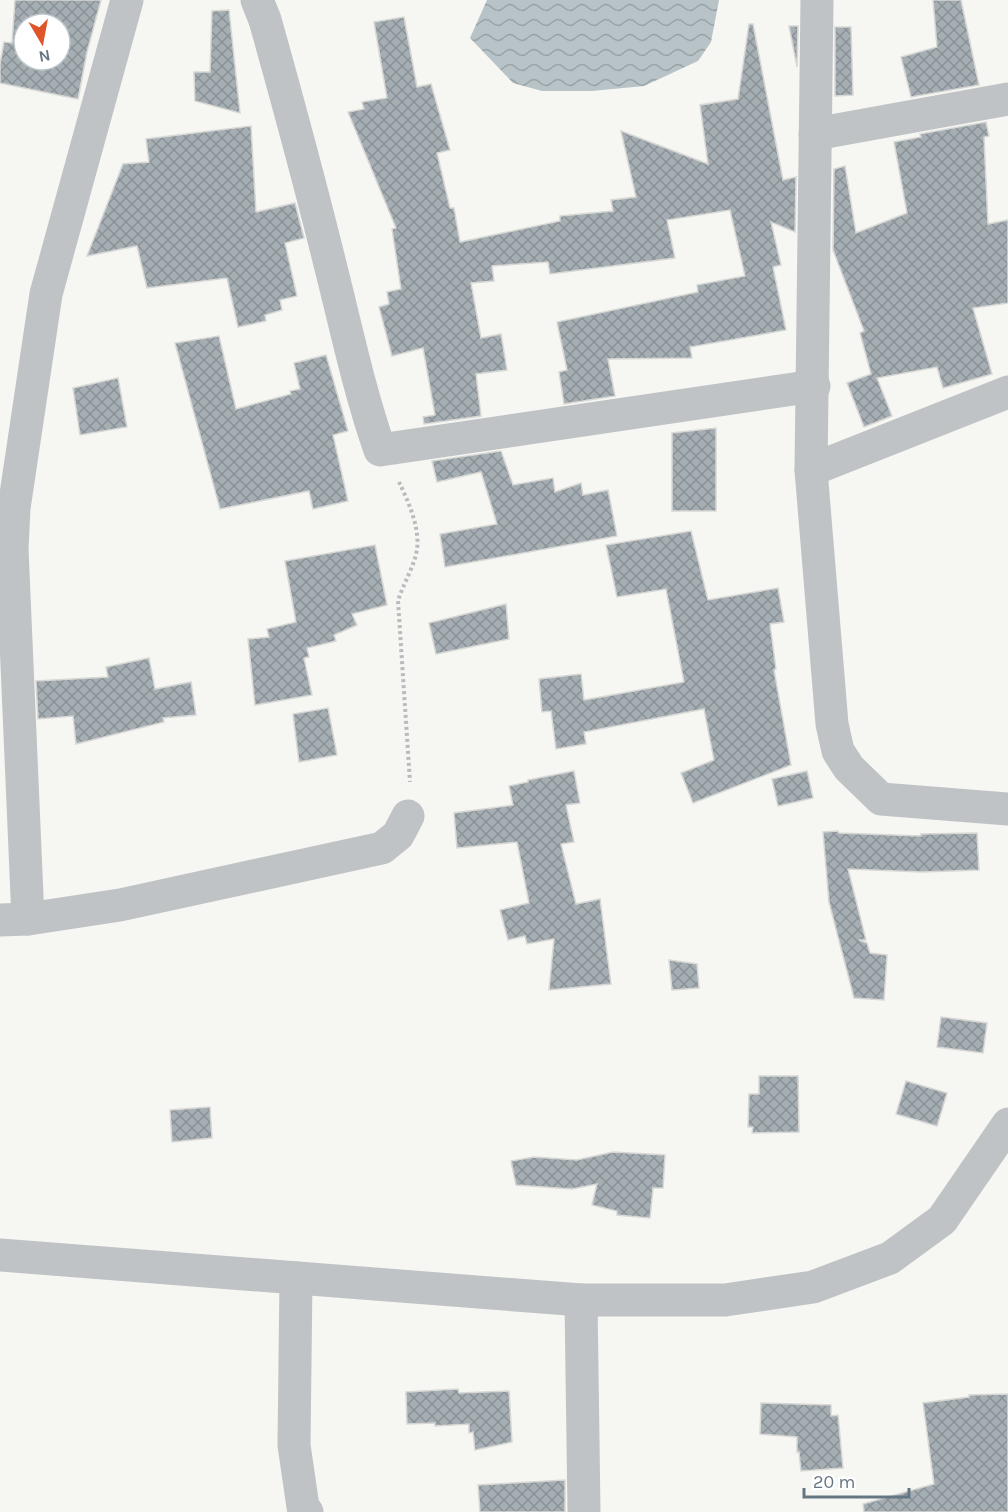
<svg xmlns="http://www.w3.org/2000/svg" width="1008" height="1512" font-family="Karla,sans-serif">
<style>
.water{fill:url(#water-waves)}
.building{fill:url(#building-cross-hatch);stroke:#d7d7d5;stroke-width:1.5;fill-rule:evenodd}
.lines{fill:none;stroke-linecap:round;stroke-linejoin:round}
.path{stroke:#b9bcbe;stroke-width:4;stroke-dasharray:3 3;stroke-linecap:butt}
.minor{stroke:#bfc3c6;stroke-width:33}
</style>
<defs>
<pattern id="water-waves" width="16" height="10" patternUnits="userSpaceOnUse" patternTransform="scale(1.5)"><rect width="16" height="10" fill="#b7c3c7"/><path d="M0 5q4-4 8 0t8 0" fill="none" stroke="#98a3a7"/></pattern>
<pattern id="building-cross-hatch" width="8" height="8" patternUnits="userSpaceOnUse" patternTransform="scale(1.5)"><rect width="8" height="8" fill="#a5aeb3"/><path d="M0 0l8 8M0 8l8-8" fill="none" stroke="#8a9297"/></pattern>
</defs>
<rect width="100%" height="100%" fill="#f6f6f2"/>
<!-- water -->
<polygon class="water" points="487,0 719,0 711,42 698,61 644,86 592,91 542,91 513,83 470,38"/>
<!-- building -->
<g class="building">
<path d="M15,0H101L87,52L78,99L0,83V64L4,42L12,43ZM24,24H60V60H24Z"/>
<polygon points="933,0 961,0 979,85 911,97 901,57 937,47"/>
<polygon points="229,10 240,113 195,101 194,72 210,72 212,11"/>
<polygon points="404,17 417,87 431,84 450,150 437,153 450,208 454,208 460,242 560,221 560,216 613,211 611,200 636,197 621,131 708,164 700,105 738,99 749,24 753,24 783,180 796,177 795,232 771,222 781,265 773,267 786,330 690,347 692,358 608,359 615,396 564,404 559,372 567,370 557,322 698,292 697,285 745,276 730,210 667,220 675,258 550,274 548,262 492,266 494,281 471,283 481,338 501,334 507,370 476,374 481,416 424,424 423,417 435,415 423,348 392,356 379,307 389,304 387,292 401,289 392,229 396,228 348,112 364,109 362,102 387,98 374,22"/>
<polygon points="789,26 798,26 797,67"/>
<polygon points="835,27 851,27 853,95 835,96"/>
<polygon points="986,122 989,136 984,137 988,224 1008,220 1008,303 973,308 992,374 943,388 937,367 877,378 892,416 864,427 847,383 871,374 860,333 864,331 833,250 834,169 845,166 856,233 907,213 894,142 921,137 920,134"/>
<polygon points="251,126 256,212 295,203 304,238 285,243 297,296 280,300 282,310 265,315 266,321 238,327 227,278 147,288 137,246 87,256 123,164 149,162 146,139"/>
<polygon points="219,336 236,409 291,394 290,391 300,389 294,363 326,355 348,431 333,435 348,501 313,509 309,491 220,509 175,343"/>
<polygon points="118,378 127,427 80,435 73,388"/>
<polygon points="716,428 716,511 672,511 672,433"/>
<polygon points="501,451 513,485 553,478 555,492 581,483 583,495 608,490 617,536 445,567 440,534 497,524 481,472 437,482 432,461"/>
<polygon points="691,531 708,600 778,588 784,622 770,624 776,669 774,670 791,765 693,803 681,773 714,760 704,709 584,732 586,744 556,749 551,711 542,712 539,679 581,674 584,700 684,682 666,589 617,597 606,545"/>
<polygon points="375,545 387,605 352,614 357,625 334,635 336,641 307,648 309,657 304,658 312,695 255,705 248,639 269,637 267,629 296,622 285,561"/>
<polygon points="506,604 509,639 436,654 429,623"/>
<polygon points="149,658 155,689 191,682 196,715 163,718 164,722 76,744 73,716 38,719 36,681 108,677 106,667"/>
<polygon points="328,708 337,755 299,762 293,714"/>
<polygon points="574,771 580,803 566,805 574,842 561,844 576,904 600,899 611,984 549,990 554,939 527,944 525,936 508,940 500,910 529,903 517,842 457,848 454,813 513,805 509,786 528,782 528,780"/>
<polygon points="807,771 813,798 778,806 772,779"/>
<polygon points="838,831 839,833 921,836 921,834 977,833 979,870 922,872 848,869 866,940 859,940 867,943 870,953 887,955 884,1000 854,998 829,902 823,832"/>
<polygon points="669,960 697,964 699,988 672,990"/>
<polygon points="941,1017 987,1023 983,1053 937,1047"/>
<polygon points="759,1076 798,1076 799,1132 752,1133 753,1127 748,1127 749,1094 759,1094"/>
<polygon points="906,1081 947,1093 937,1126 896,1114"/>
<polygon points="210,1107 212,1138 172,1142 170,1110"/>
<polygon points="613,1152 665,1155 663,1188 653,1188 650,1218 617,1215 617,1211 592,1205 597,1184 572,1189 516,1185 511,1161 534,1157 577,1160"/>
<polygon points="458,1389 459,1393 509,1391 512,1442 475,1450 473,1432 469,1433 469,1424 435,1426 435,1423 407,1424 406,1392"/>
<polygon points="1008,1394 1008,1512 864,1512 863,1504 934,1484 923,1403 969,1397 969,1395"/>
<polygon points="761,1403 831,1405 831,1416 838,1415 843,1468 801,1471 799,1452 797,1452 797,1437 760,1434"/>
<polygon points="565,1480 565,1512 480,1512 478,1485"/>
</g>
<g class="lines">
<!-- path -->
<path class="path" d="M399,482C408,501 420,527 417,549C415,565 403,584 398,601L410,782"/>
<!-- minor -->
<g class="minor">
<path d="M257,0L265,20C288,102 310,183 330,264C346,327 359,390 380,450L814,386"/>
<polyline points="817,0 811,470 832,724 838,751 849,768 881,799 1008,809"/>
<polyline points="815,134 1008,99"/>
<polyline points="811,470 1008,392"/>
<polyline points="28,919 12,549 14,508 46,294 127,0"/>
<polyline points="0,920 28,919 120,905 382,848 398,835 408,816"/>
<polyline points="0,1255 581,1300 725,1300 813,1287 890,1258 942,1220 1008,1124"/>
<polyline points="296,1278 294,1445 303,1507 307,1512"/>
<polyline points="581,1300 584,1512"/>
</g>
</g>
<!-- north arrow -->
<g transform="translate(42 42) rotate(170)"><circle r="28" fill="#ffffff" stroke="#c1c8cd" stroke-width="1.5"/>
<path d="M0-4.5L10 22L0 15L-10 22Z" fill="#df5529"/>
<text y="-9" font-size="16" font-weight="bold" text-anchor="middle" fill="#657683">N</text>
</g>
<!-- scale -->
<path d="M804 1488v9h105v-9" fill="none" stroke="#657683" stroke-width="3"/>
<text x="813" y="1488" font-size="18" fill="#657683" stroke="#ffffff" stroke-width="4.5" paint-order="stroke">20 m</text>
</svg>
